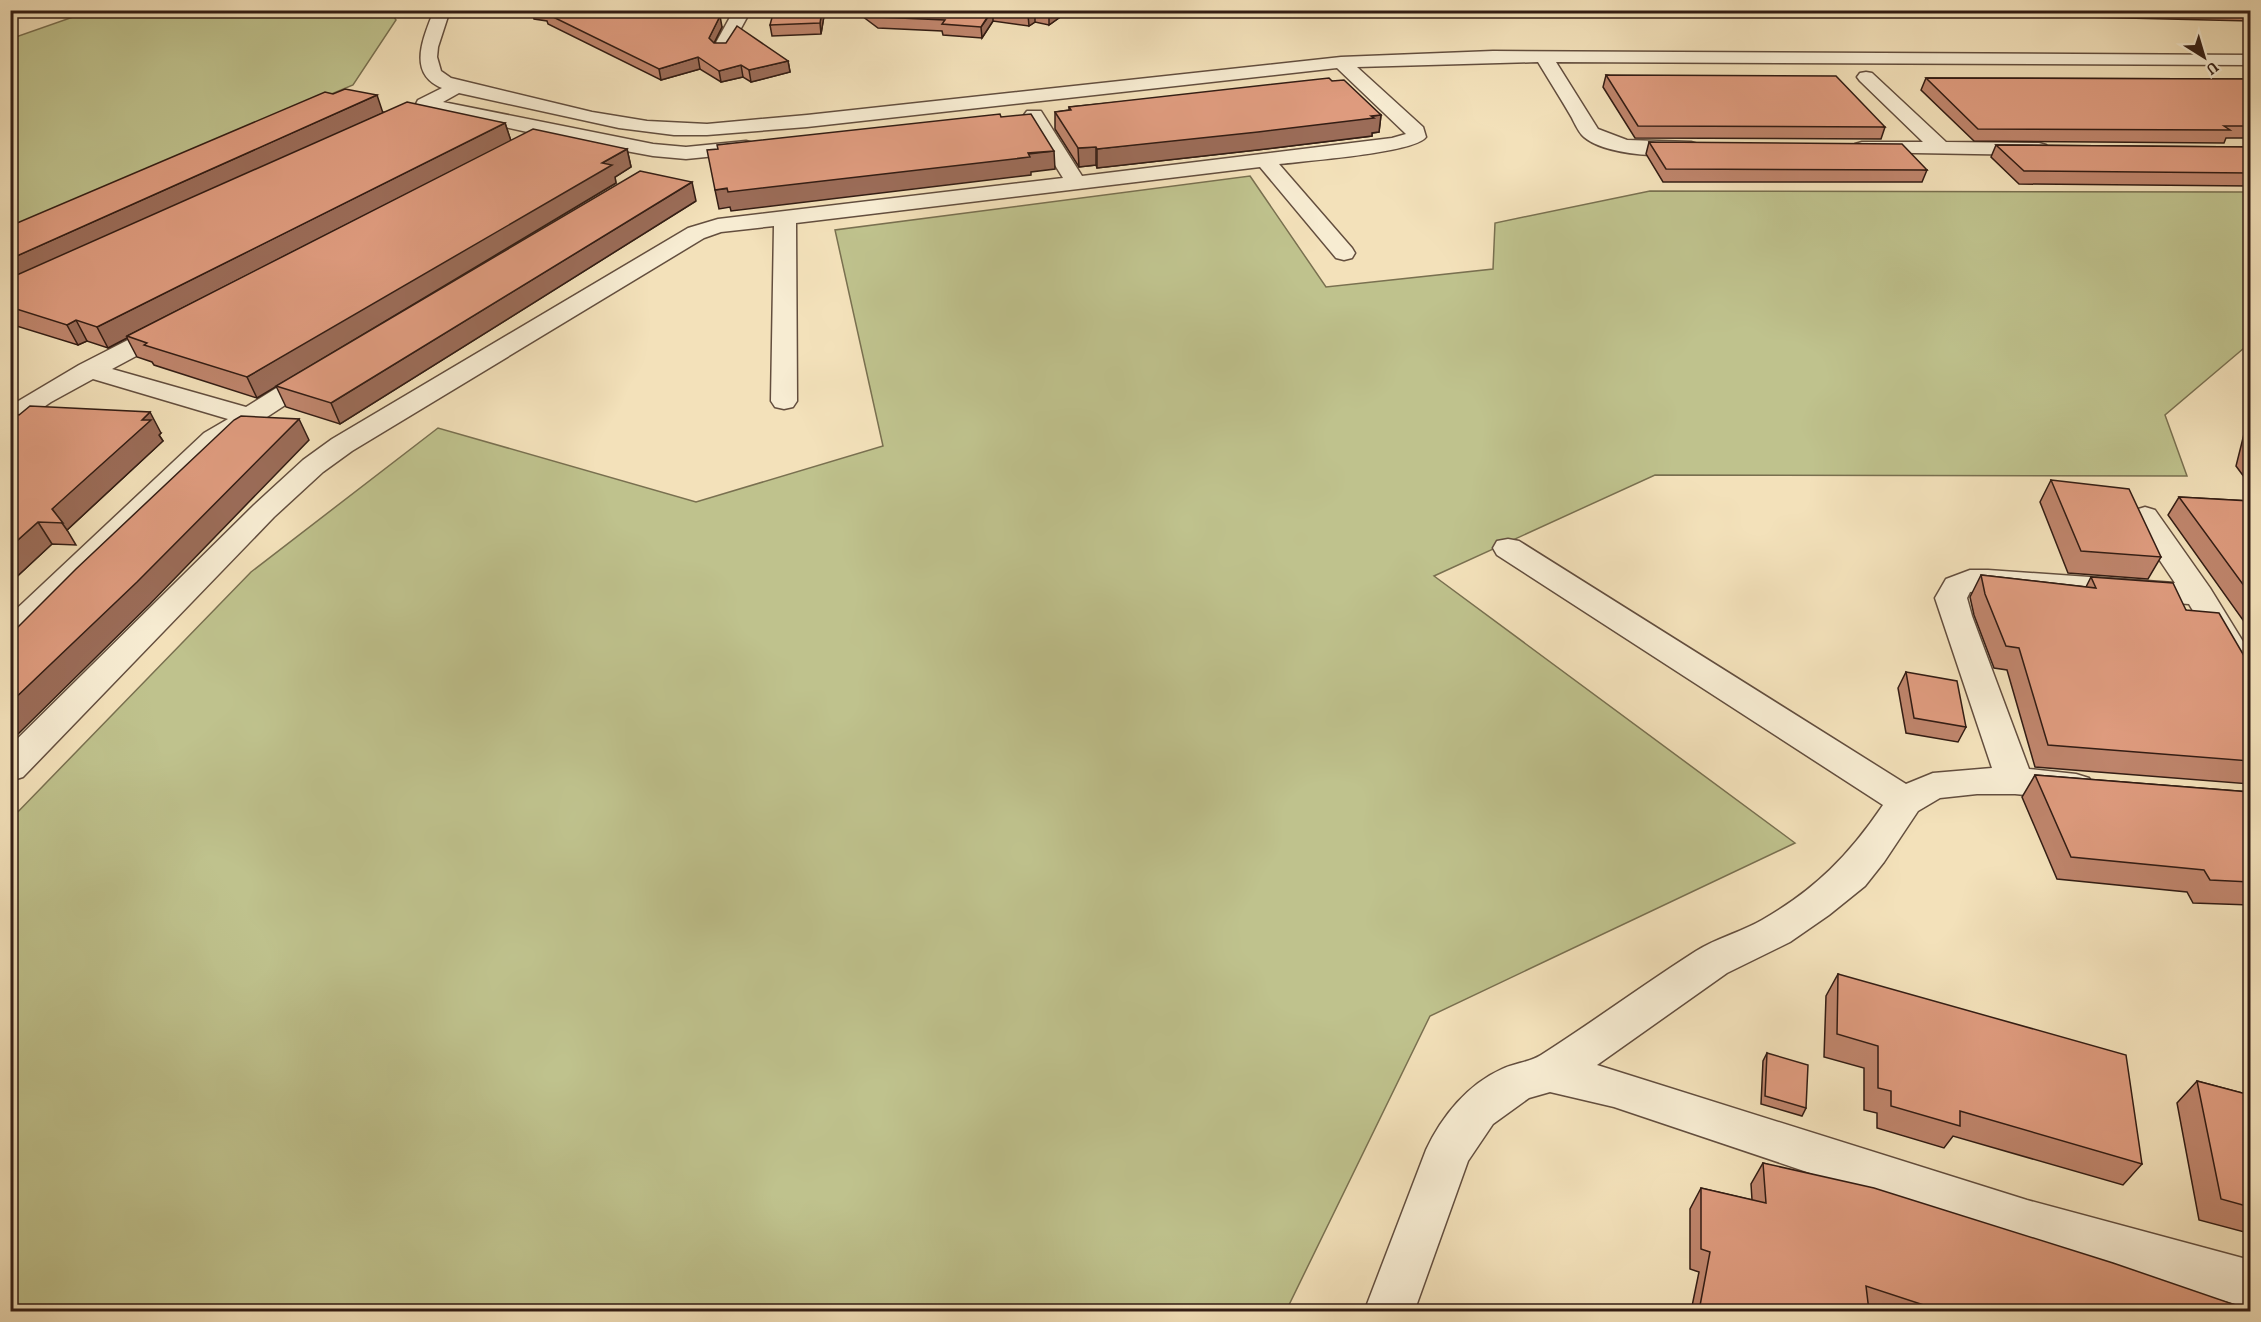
<svg xmlns="http://www.w3.org/2000/svg" width="2261" height="1322" font-family="Alegreya,serif">
<style>
.green{fill:#bfc28d;stroke:#797050;stroke-width:1.5}
.lines{fill:none;stroke-linecap:round;stroke-linejoin:round}
.minor-casing{stroke:#634e3e;stroke-width:3}
.minor{fill:#f7ecd2;fill-rule:evenodd}
.wall{fill:#bf856c;stroke:#331d14;stroke-width:1.5}
.shaded-wall{fill:#9b6c58;stroke:#331d14;stroke-width:1.5}
.building{fill:#de9b7e;stroke:#331d14;stroke-width:1.5}
</style>
<rect width="100%" height="100%" fill="#f3e1ba"/>
<filter id="stains"><feTurbulence type="fractalNoise" baseFrequency=".00333" numOctaves="4"/><feColorMatrix values="0 0 0 0 .2 0 0 0 0 .09 0 0 0 0 .02 0 0 0 .5 -.17"/></filter>
<radialGradient id="worn" r=".72"><stop offset=".6" stop-color="#630" stop-opacity="0"/><stop offset="1" stop-color="#630" stop-opacity=".3"/></radialGradient>
<!-- green -->
<g class="green">
<polygon points="93,10 390,10 396,20 353,85 11,228 10,39"/>
<polygon points="1250,176 1326,287 1493,269 1495,223 1650,191 2250,192 2250,343 2165,415 2187,476 1655,475 1434,576 1795,843 1430,1016 1286,1311 11,1311 10,820 251,572 438,428 696,502 883,446 835,230"/>
</g>
<g class="lines">
<defs>
<g id="minor">
<path d="M434,10H450L438,47L437,57L441,71L451,78L592,112L647,121L707,124L807,115L1341,57L1493,51L2250,55V65L1556,62L1598,129L1627,140L1691,142L1698,144L1701,148L1698,152C1672,159 1606,156 1584,137C1579,133 1575,124 1572,118C1561,99 1549,80 1538,62L1357,67L1423,127L1426,137C1415,153 1304,161 1279,164L1352,248L1355,253L1352,258L1344,260L1336,258L1260,167L796,223L797,401L793,407L784,409L775,407L771,401L774,226L721,232L704,238L352,451L323,472L274,517L23,777L10,781V746L254,505L303,460L332,439L688,228L718,219L1063,178L1024,115L1027,111H1041L1082,176L1392,138L1406,134L1337,68L807,127L707,135H674L619,128L459,93L443,102L653,144L686,147L746,141L753,143L756,147L753,151L746,153L686,159L653,156L550,137L418,108L416,104L418,100L442,88C406,73 424,37 434,10Z"/>
<polygon points="734,10 751,10 728,52 716,52 713,48"/>
<polygon points="1866,72 1872,73 1946,142 2039,143 2046,145 2049,149 2046,153 2039,155 1855,152 1852,148 1855,144 1862,142 1923,142 1860,81 1857,77 1860,73"/>
<polygon points="172,320 181,322 184,327 181,332 112,369 246,407 310,367 319,364 328,367 332,372 328,377 224,445 21,641 10,644 10,615 204,433 228,419 93,379 51,402 19,424 10,426 10,406 79,365 163,322"/>
<path d="M2145,507L2155,510L2210,588L2250,653V690L2238,687L2189,604L1988,590L1970,592L1967,598L1972,616L2029,769L2076,774L2089,778L2094,787L2089,796L2076,800L2015,794H1977L1940,798L1918,811L1884,862L1865,886L1829,915L1790,942L1727,973L1597,1065L2027,1200L2250,1260V1308L2027,1246L1614,1107L1550,1092L1529,1098L1493,1124L1468,1161L1414,1312H1364L1426,1150C1442,1116 1468,1084 1502,1069C1515,1063 1530,1062 1541,1055C1593,1022 1644,984 1696,951C1717,938 1741,932 1762,920C1816,889 1849,855 1883,805L1497,555L1493,548L1497,541L1508,539L1519,541L1906,784L1933,773L1992,768L1935,598L1946,579L1970,570H1988L2175,583L2130,516L2135,510Z"/>
</g>
</defs>
<!-- minor casing -->
<use href="#minor" class="minor-casing"/>
<!-- minor -->
<use href="#minor" class="minor"/>
</g>
<!-- wall -->
<g class="wall">
<polygon points="532,10 708,10 705,14 722,27 714,43 788,61 790,72 751,82 743,77 721,82 700,69 661,80 548,24 547,21 534,19"/>
<polygon points="825,10 821,34 772,36 770,25"/>
<polygon points="854,10 1070,10 1049,25 1035,22 1029,26 993,21 982,38 943,35 942,31 878,28"/>
<polygon points="1795,10 2250,10 2250,21 1828,11 1825,15"/>
<polygon points="1606,75 1885,127 1881,139 1635,138 1603,87"/>
<polygon points="1926,78 2250,79 2250,138 2226,138 2224,143 1974,141 1921,90"/>
<polygon points="1332,81 1381,115 1379,132 1372,133 1372,136 1257,150 1097,168 1096,165 1079,167 1055,129 1055,112 1069,110 1069,107"/>
<polygon points="382,112 505,123 511,141 627,149 631,167 615,177 616,183 300,372 696,201 340,424 286,407 276,386 257,398 154,365 152,362 137,357 127,338 108,348 87,341 78,345 10,324 10,226"/>
<polygon points="1649,142 1927,170 1922,182 1663,182 1646,154"/>
<polygon points="1996,145 2250,147 2250,186 2019,184 1991,157"/>
<polygon points="2250,410 2250,485 2236,466"/>
<polygon points="10,414 161,433 159,435 163,441 67,530 76,545 52,544 10,583"/>
<polygon points="2051,480 2161,557 2148,579 2068,573 2040,502"/>
<polygon points="2179,497 2250,501 2250,630 2168,515"/>
<polygon points="1981,575 2086,587 2091,577 2186,610 2250,666 2250,784 2035,767 2007,670 1994,668 1974,615 1970,597"/>
<polygon points="1906,672 1966,727 1958,742 1906,733 1898,688"/>
<polygon points="2035,775 2250,792 2250,905 2193,903 2187,892 2057,879 2022,797"/>
<polygon points="1838,974 2142,1164 2123,1185 1953,1136 1944,1148 1877,1128 1877,1113 1864,1110 1864,1068 1824,1057 1826,996"/>
<polygon points="1767,1053 1806,1108 1802,1116 1761,1104 1763,1061"/>
<polygon points="2197,1081 2250,1095 2250,1231 2248,1233 2199,1220 2177,1103"/>
<polygon points="1763,1163 2250,1311 1691,1311 1699,1272 1690,1269 1690,1209 1701,1188 1752,1200 1751,1184"/>
</g>
<!-- shaded-wall -->
<g class="shaded-wall">
<polygon points="698,10 708,10 698,24 696,13"/>
<polygon points="822,10 825,10 821,34 820,23"/>
<polygon points="993,10 993,21 982,38 981,27"/>
<polygon points="1054,10 1070,10 1049,25 1049,14"/>
<polygon points="1035,11 1035,22 1029,26 1028,15"/>
<polygon points="720,16 722,27 711,49 709,38"/>
<polygon points="698,57 700,69 661,80 659,69"/>
<polygon points="788,61 790,72 751,82 749,70"/>
<polygon points="741,65 743,77 721,82 719,71"/>
<polygon points="377,95 383,113 10,284 10,259"/>
<polygon points="1381,115 1379,132 1372,133 1372,136 1257,150 1097,168 1097,149"/>
<polygon points="505,123 511,141 127,336 127,338 108,348 97,327"/>
<polygon points="1096,147 1096,165 1079,167 1078,148"/>
<polygon points="627,149 631,167 615,177 616,183 257,398 247,377 602,163"/>
<polygon points="1054,151 1055,169 1031,172 1031,175 731,211 730,207 719,209 715,190"/>
<polygon points="692,182 696,201 340,424 331,403"/>
<polygon points="76,320 87,341 78,345 67,325"/>
<polygon points="150,412 161,433 159,435 163,441 67,530 52,509"/>
<polygon points="299,419 309,440 150,604 13,739 10,736 10,703"/>
<polygon points="38,522 52,544 10,583 10,547"/>
</g>
<!-- building -->
<g class="building">
<polygon points="545,10 698,10 696,13 720,16 709,38 714,43 726,43 737,26 788,61 749,70 741,65 719,71 698,57 659,69 545,13 550,11"/>
<polygon points="774,10 822,10 820,23 770,25"/>
<polygon points="868,10 992,10 981,27 942,24 945,20 877,17"/>
<polygon points="996,10 1054,10 1049,14 1035,11 1028,15"/>
<polygon points="1606,75 1836,76 1885,127 1638,126"/>
<polygon points="1329,78 1332,81 1344,80 1381,115 1371,116 1374,118 1258,132 1097,149 1096,147 1078,148 1055,112 1071,110 1069,107"/>
<polygon points="1926,78 2250,79 2250,126 2224,126 2230,130 1978,129"/>
<polygon points="345,89 377,95 10,259 10,226 325,92 333,94"/>
<polygon points="407,102 505,123 97,327 76,320 67,325 10,307 10,278"/>
<polygon points="1000,114 1001,117 1031,114 1054,151 1028,153 1030,157 728,192 727,188 715,190 707,150 718,149 717,145"/>
<polygon points="533,129 627,149 602,163 612,165 247,377 144,345 147,343 127,336"/>
<polygon points="1649,142 1902,144 1927,170 1666,169"/>
<polygon points="1996,145 2250,147 2250,173 2024,171"/>
<polygon points="640,171 692,182 331,403 276,386"/>
<polygon points="30,406 150,412 142,420 151,420 52,509 63,523 38,522 10,547 10,414 19,415"/>
<polygon points="241,416 299,419 137,582 10,703 10,635 76,569 234,420"/>
<polygon points="2250,434 2250,453 2247,448"/>
<polygon points="2051,480 2129,489 2161,557 2081,551"/>
<polygon points="2179,497 2250,501 2250,594"/>
<polygon points="1981,575 2096,588 2091,577 2173,583 2186,610 2219,613 2250,666 2250,761 2048,745 2019,648 2006,646 1985,594"/>
<polygon points="1906,672 1957,681 1966,727 1914,718"/>
<polygon points="2035,775 2250,792 2250,882 2210,880 2204,870 2071,857"/>
<polygon points="1838,974 2126,1055 2142,1164 1960,1111 1960,1126 1891,1106 1891,1091 1878,1088 1878,1046 1837,1034"/>
<polygon points="1767,1053 1808,1065 1806,1108 1765,1096"/>
<polygon points="2197,1081 2250,1095 2250,1207 2221,1199"/>
<polygon points="1763,1163 1874,1188 2113,1263 2250,1310 2250,1311 1942,1311 1866,1286 1869,1311 1699,1311 1710,1252 1701,1249 1701,1188 1766,1203"/>
</g>
<!-- margin -->
<rect width="2261" height="1322" fill="none" stroke="#f3e1ba" stroke-width="36"/>
<rect x="12" y="12" width="2237" height="1298" fill="none" stroke="#331d14" stroke-width="3"/>
<rect x="18" y="18" width="2225" height="1286" fill="none" stroke="#331d14" stroke-width="1.5"/>
<!-- north arrow -->
<g transform="translate(2204 57) rotate(143)" stroke="#f7ecd2" stroke-width="4.5" paint-order="stroke">
<path d="M0-4.5L10 22L0 15L-10 22Z" fill="#331d14"/>
<text y="-9" font-size="16" font-weight="bold" text-anchor="middle" fill="#331d14">U</text>
</g>
<rect width="100%" height="100%" filter="url(#stains)"/>
<rect width="100%" height="100%" fill="url(#worn)"/>
</svg>
